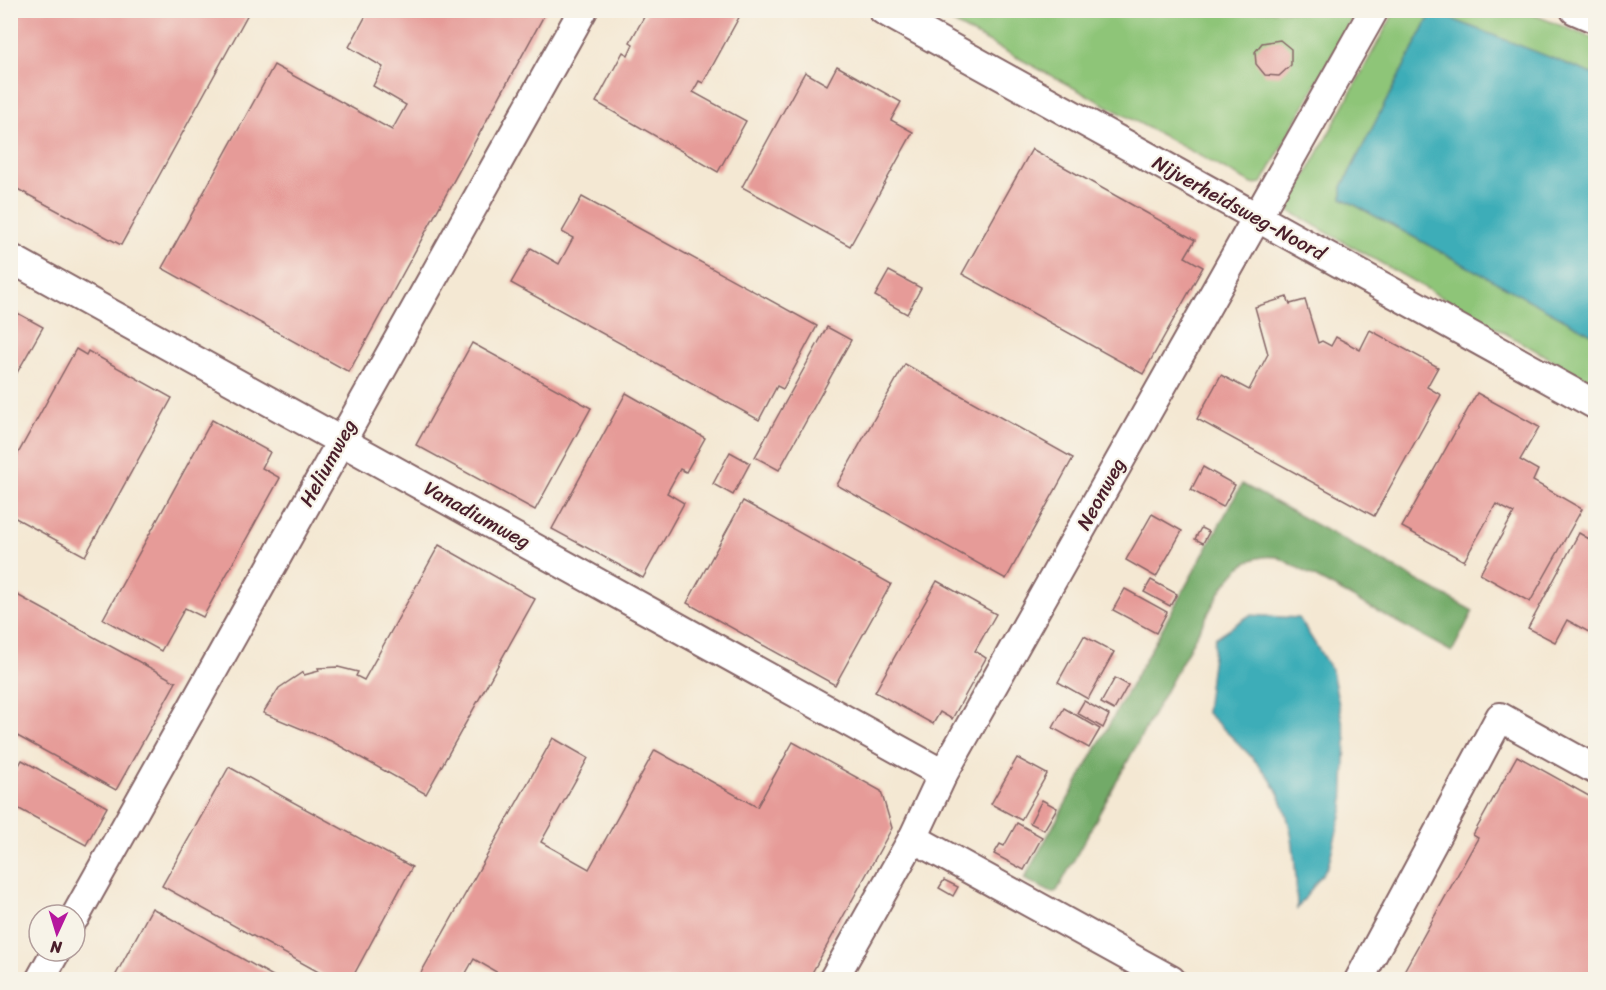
<svg xmlns="http://www.w3.org/2000/svg" width="1606" height="990" font-family="Sriracha,sans-serif">
<style>
.green{fill:#8ec578;stroke:#6c7252;stroke-width:1.5}
.forest{fill:#72aa68;stroke:#5e644a;stroke-width:1.5}
.water{fill:#3dadb8;stroke:#446672;stroke-width:1.5}
.building{fill:#e69b98}
.lines{fill:none;stroke-linecap:round;stroke-linejoin:round}
.minor-casing{stroke:#866566;stroke-width:32}
.minor{stroke:#fff;stroke-width:28}
.labels{text-anchor:middle;dominant-baseline:central;stroke-width:4.5;stroke-linejoin:round;paint-order:stroke}
.street-label{font-size:20px;fill:#4a1f2b;stroke:#f7f3e8}
</style>
<rect width="100%" height="100%" fill="#f7f3e8"/>
<filter id="ink" filterUnits="userSpaceOnUse"><feTurbulence type="fractalNoise" baseFrequency=".0167" numOctaves="2"/><feDisplacementMap in="SourceGraphic" scale="12" xChannelSelector="R" yChannelSelector="G"/><feConvolveMatrix kernelMatrix="1 2 1 2 8 2 1 2 1" color-interpolation-filters="sRGB"/></filter>
<filter id="wash" filterUnits="userSpaceOnUse"><feTurbulence type="fractalNoise" baseFrequency=".008" numOctaves="4" result="noise"/><feDisplacementMap in="SourceGraphic" scale="24" xChannelSelector="R" yChannelSelector="G"/><feGaussianBlur stdDeviation="1.35" result="paint"/><feColorMatrix in="noise" values="0 0 0 0 0 0 0 0 0 0 0 0 0 0 0 0 0 1.4 0 .05"/><feComposite in="paint" operator="in"/></filter>
<g filter="url(#wash)">
<rect width="100%" height="100%" fill="#f4e8d3"/>
<!-- green -->
<g class="green">
<polygon points="931,11 1356,11 1262,183 1252,184"/>
<polygon points="1395,11 1524,11 1595,39 1595,75 1434,13 1428,20 1342,187 1342,198 1595,336 1595,384 1289,211 1291,203"/>
</g>
<!-- forest -->
<path class="forest" d="M1242,484L1473,611L1452,652L1278,557C1249,553 1236,569 1221,590L1057,891L1052,893L1024,879Z"/>
<!-- water -->
<g class="water">
<polygon points="1434,12 1595,75 1595,336 1342,198 1342,187 1428,20"/>
<path d="M1250,615L1299,618L1332,671L1346,739L1343,808L1328,866L1297,909C1296,866 1295,816 1270,779C1252,754 1227,733 1206,712L1215,638Z"/>
</g>
<g id="blocks">
<!-- building -->
<g class="building">
<polygon points="10,10 250,10 121,245 10,185"/>
<polygon points="369,10 547,10 349,372 162,268 274,65 392,130 406,105 373,86 383,67 349,47"/>
<polygon points="648,10 743,10 703,83 699,81 693,92 746,121 718,172 596,102 623,52 628,55 633,44 630,42"/>
<polygon points="1280,40 1291,49 1291,65 1279,76 1265,75 1256,64 1255,52 1262,43"/>
<polygon points="837,66 901,102 891,120 913,132 850,246 742,187 805,72 827,85"/>
<polygon points="1032,149 1195,240 1185,257 1203,267 1143,374 962,274"/>
<polygon points="582,197 817,326 783,389 777,386 759,420 511,283 531,248 559,264 573,238 562,232"/>
<polygon points="889,271 921,288 907,314 875,296"/>
<polygon points="1287,297 1290,304 1305,300 1318,343 1322,341 1331,346 1336,337 1360,350 1370,330 1438,367 1427,387 1441,395 1374,516 1197,419 1221,375 1249,390 1268,354 1255,307"/>
<polygon points="10,309 43,327 10,385"/>
<polygon points="827,327 851,340 779,470 755,457"/>
<polygon points="472,343 591,408 535,510 416,445"/>
<polygon points="76,349 86,355 88,351 172,398 85,556 10,515 10,468"/>
<polygon points="905,364 1073,458 1006,579 837,485"/>
<polygon points="626,393 705,438 686,472 680,469 667,493 684,503 643,578 552,529"/>
<polygon points="1477,393 1539,427 1520,460 1538,470 1533,481 1582,509 1530,602 1480,574 1514,513 1496,504 1464,561 1402,527"/>
<polygon points="212,420 270,452 262,468 280,478 203,617 185,608 161,651 103,619"/>
<polygon points="730,452 750,463 733,495 713,484"/>
<polygon points="1203,467 1235,485 1223,507 1191,490"/>
<polygon points="743,501 891,584 835,685 687,603"/>
<polygon points="1152,514 1182,531 1156,577 1126,560"/>
<polygon points="1201,528 1209,532 1203,543 1195,539"/>
<polygon points="1579,533 1596,543 1596,636 1567,620 1555,642 1528,628"/>
<polygon points="439,545 535,599 426,794 331,741 263,713 279,688 303,672 304,675 319,671 318,668 338,667 358,672 356,676 364,680"/>
<polygon points="1151,580 1177,594 1170,606 1144,592"/>
<polygon points="937,581 996,614 975,651 986,658 952,719 940,712 933,724 875,692"/>
<polygon points="1125,589 1167,612 1156,633 1113,610"/>
<polygon points="10,591 176,682 116,790 10,732"/>
<polygon points="1084,636 1114,652 1088,699 1058,682"/>
<polygon points="1115,678 1128,685 1114,710 1101,703"/>
<polygon points="1084,701 1109,715 1103,728 1077,713"/>
<polygon points="1064,708 1100,729 1089,748 1053,728"/>
<polygon points="553,738 588,758 541,842 589,869 655,750 757,807 793,742 881,791 892,828 808,980 510,980 474,959 462,980 417,980"/>
<polygon points="1517,756 1596,800 1596,980 1399,980 1478,838 1473,835"/>
<polygon points="1017,758 1047,774 1021,820 991,804"/>
<polygon points="22,760 107,807 86,845 10,804 10,781"/>
<polygon points="229,767 412,867 351,980 333,980 162,886"/>
<polygon points="1042,800 1057,808 1044,830 1030,823"/>
<polygon points="1017,823 1042,837 1024,870 994,854 1000,844 1004,846"/>
<polygon points="944,880 958,887 953,896 939,888"/>
<polygon points="152,908 280,980 113,980"/>
</g>
</g>
</g>
<g filter="url(#ink)">
<use href="#blocks" fill-opacity="0" stroke="#866566" stroke-width="1.5"/>
<g class="lines">
<defs>
<g id="minor">
<polyline points="883,10 1596,405"/>
<polyline points="1575,10 1596,19"/>
<polyline points="10,258 943,774"/>
<polyline points="913,838 1171,980"/>
<polyline points="75,917 583,10"/>
<polyline points="40,980 56,951"/>
<polyline points="833,980 913,838 943,774 1374,10"/>
<polyline points="1359,980 1500,717 1596,770"/>
</g>
</defs>
<!-- minor casing -->
<use href="#minor" class="minor-casing"/>
<!-- minor -->
<use href="#minor" class="minor"/>
</g>
</g>
<g class="labels">
<!-- street labels -->
<g class="street-label">
<text transform="translate(1239 208) rotate(29)">Nijverheidsweg-Noord</text>
<text transform="translate(328 463) rotate(-61)">Heliumweg</text>
<text transform="translate(1101 494) rotate(-61)">Neonweg</text>
<text transform="translate(477 515) rotate(29)">Vanadiumweg</text>
</g>
</g>
<!-- margin -->
<rect width="1606" height="990" fill="none" stroke="#f7f3e8" stroke-width="36"/>
<!-- north arrow -->
<g transform="translate(57 933) rotate(184)"><circle r="28" fill="#f7f3e8" stroke="#b29e9c" stroke-width="1.5"/>
<path d="M0-4.5L10 22L0 15L-10 22Z" fill="#b5179e"/>
<text y="-9" font-size="16" font-weight="bold" text-anchor="middle" fill="#4a1f2b">N</text>
</g>
</svg>
